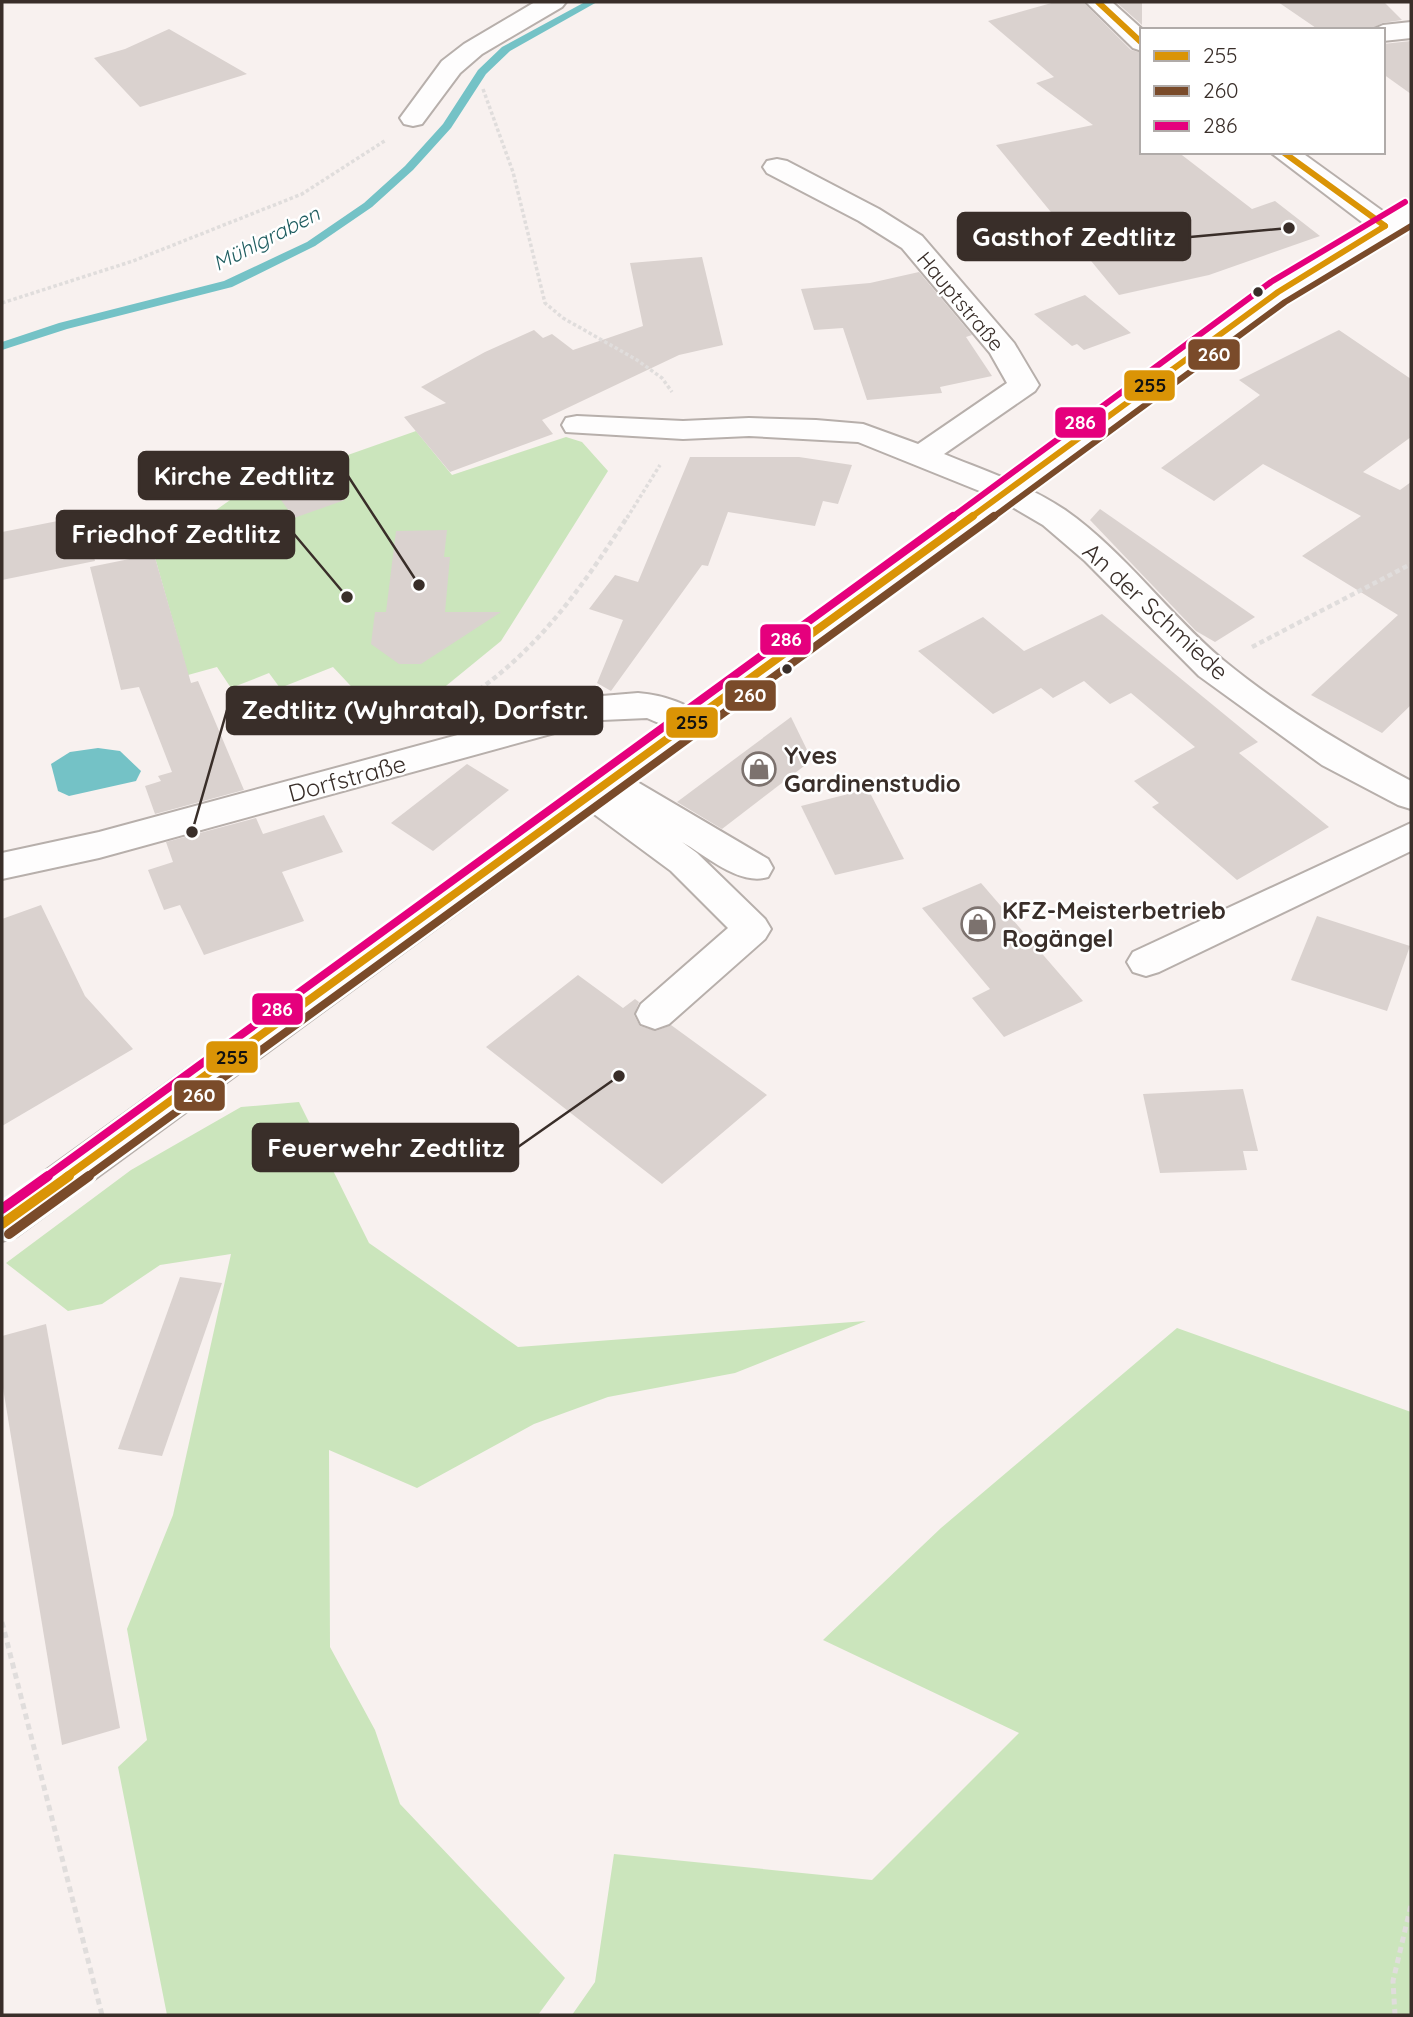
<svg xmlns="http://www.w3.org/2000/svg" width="1413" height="2017" font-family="Quicksand,sans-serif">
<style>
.green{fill:#cbe5bc}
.water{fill:#74c2c6}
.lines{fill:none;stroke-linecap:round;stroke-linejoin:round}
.stream{fill:#74c2c6;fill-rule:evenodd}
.building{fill:#dad2cf}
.minor-casing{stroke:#b7afab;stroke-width:4}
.major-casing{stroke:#b7afab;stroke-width:4}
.path-far2{stroke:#e0dddc;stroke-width:3.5;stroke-dasharray:3.5 2.5;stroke-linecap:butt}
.path-far1{stroke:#e0dddc;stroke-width:4.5;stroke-dasharray:5 3.5;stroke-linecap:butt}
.path{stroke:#e0dddc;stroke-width:5;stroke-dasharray:6 4.5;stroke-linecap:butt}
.minor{fill:#fefdfd;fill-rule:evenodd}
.major{fill:#fefdfd;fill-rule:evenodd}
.bus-1-far2-casing{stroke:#fff;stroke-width:10}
.bus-1-far1-casing{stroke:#fff;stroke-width:13}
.bus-1-casing{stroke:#fff;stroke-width:16}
.bus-2-far2-casing{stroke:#fff;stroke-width:10}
.bus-2-far1-casing{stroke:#fff;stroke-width:13}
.bus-2-casing{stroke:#fff;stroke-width:16}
.bus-3-far2-casing{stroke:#fff;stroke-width:10}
.bus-3-far1-casing{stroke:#fff;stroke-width:13}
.bus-3-casing{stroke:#fff;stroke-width:16}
.bus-1-far2{stroke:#da9406;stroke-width:6}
.bus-1-far1{stroke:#da9406;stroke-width:8}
.bus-1{stroke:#da9406;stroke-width:10}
.bus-2-far2{stroke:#7a4b2a;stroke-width:6}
.bus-2-far1{stroke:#7a4b2a;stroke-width:8}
.bus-2{stroke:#7a4b2a;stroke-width:10}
.bus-3-far2{stroke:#e5007d;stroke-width:6}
.bus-3-far1{stroke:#e5007d;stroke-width:8}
.bus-3{stroke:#e5007d;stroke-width:10}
.bus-dot{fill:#392e29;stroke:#fff;stroke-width:2.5}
.labels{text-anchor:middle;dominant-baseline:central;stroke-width:5;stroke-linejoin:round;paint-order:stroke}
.far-water-label{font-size:21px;font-style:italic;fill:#205e61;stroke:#fff}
.far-street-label{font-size:21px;fill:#392e29;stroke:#fff}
.street-label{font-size:24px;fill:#392e29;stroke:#fff}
.poi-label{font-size:24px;font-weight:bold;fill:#392e29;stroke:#fff;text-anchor:start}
.leader{fill:none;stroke:#392e29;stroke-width:2.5}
.callout-dot{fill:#392e29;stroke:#fff;stroke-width:2.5}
.callout{fill:#392e29;stroke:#392e29;stroke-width:2.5}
.callout-label{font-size:26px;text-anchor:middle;font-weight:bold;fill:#fff}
.line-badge{stroke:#fff;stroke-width:2.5}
.badge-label{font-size:19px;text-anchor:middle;font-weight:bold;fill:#fff}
.pale-badge-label{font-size:19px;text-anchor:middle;font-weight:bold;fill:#111}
</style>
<rect width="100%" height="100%" fill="#f8f1ef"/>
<!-- green -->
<g class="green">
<polygon points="416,431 452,475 566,437 582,442 608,471 501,641 392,730 333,667 280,688 269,673 231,688 217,667 188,675 154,554 240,493"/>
<polygon points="299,1102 369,1243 518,1347 866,1321 735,1373 608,1397 534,1424 417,1488 329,1450 330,1647 375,1730 400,1804 565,1978 538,2015 167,2015 118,1767 147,1740 127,1629 173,1515 231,1254 160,1265 102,1304 68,1311 6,1263 131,1170 241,1107"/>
<polygon points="1177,1328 1411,1412 1411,2015 572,2015 595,1982 614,1854 872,1880 1019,1733 823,1640 941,1528"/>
</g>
<!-- water -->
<polygon class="water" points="98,748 120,751 141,771 136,781 69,796 58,791 51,764 70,752"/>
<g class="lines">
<!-- stream -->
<polygon class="stream" points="585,2 597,2 510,51 486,74 451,128 413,170 372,207 315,246 232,287 67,329 2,350 2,342 59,323 224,281 307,242 364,203 405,166 443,124 478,70 502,47"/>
</g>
<!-- building -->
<g class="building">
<polygon points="1055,2 1083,2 1131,50 1142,53 1142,152 1178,152 1252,209 1275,201 1320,236 1209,275 1119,295 996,145 1093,125 1036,83 1054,77 988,21"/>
<polygon points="1116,2 1142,2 1142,25"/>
<polygon points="1278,2 1384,2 1402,20 1382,23 1370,30 1319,30"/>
<polygon points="169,29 247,74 140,107 94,58 125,49"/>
<polygon points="1411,41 1411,94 1383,74 1383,44"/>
<polygon points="702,257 723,345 679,355 542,420 553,434 450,472 404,417 446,403 421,387 485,352 534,330 543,338 552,334 573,350 643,326 630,263"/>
<polygon points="919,272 972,335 966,337 992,376 940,387 942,393 867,400 843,328 814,330 801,289 870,283"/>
<polygon points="1085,295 1102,309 1131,333 1084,350 1077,344 1072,346 1034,314"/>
<polygon points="1339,330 1411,379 1411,437 1363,472 1400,490 1411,482 1411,705 1382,733 1311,695 1398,615 1302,556 1361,516 1263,464 1214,501 1161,468 1260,395 1239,380"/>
<polygon points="690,457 799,457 852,465 838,504 823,501 815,526 728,512 708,566 702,565 611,691 597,683 623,620 589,609 615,575 638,582"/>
<polygon points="320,465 345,500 294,518 268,482"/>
<polygon points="1100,509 1255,617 1215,642 1196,631 1090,520"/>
<polygon points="83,516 95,561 2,580 2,532"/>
<polygon points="447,530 444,557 450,557 445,612 501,612 421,664 399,664 371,644 375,612 386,612 396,531"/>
<polygon points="154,554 191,683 198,681 244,790 155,814 145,786 161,781 158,776 172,772 139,687 121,690 90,567"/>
<polygon points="1102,614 1258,742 1239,753 1329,827 1237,880 1152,807 1159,803 1134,781 1195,747 1131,693 1110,704 1084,681 1053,698 1041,688 993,714 918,651 983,617 1024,651"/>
<polygon points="791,717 812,760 722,829 677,802"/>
<polygon points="467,764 509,790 433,851 391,823"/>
<polygon points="868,789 904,859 835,875 801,806"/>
<polygon points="324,815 343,852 282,872 304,921 204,955 180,905 164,910 148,870 173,862 166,842 256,818 263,834"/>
<polygon points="981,883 1083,1001 1004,1037 972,998 990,989 922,908"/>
<polygon points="41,905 85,996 133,1049 2,1126 2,919"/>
<polygon points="1317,916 1410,946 1387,1011 1291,980"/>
<polygon points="578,975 623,1008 635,999 639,1002 634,1015 640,1026 656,1031 671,1025 767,1095 662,1184 486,1047"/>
<polygon points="1243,1089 1258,1151 1243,1151 1247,1170 1160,1173 1143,1094"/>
<polygon points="180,1277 222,1283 162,1456 118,1449"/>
<polygon points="46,1324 120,1728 62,1745 2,1382 2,1336"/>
</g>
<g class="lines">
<defs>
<g id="minor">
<polygon points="535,2 566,2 562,7 482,54 460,73 422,124 413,126 404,124 400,118 442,61 464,44"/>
<polygon points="1086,2 1112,2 1143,30 1142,51 1133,48"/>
<polygon points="1411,22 1411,38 1383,41 1383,30 1372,30 1383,25"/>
<polygon points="1270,152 1301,152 1395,220 1399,226 1395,232 1385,234 1375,232"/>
<path d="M777,159L787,161L879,209L922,236L1014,343L1039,385L1035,391L944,454C985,471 1028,485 1065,510C1125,552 1168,614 1223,660C1280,707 1347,747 1411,781V809L1398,805L1322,765L1199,676L1085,561L1043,525L997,498L858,442L749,436L683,439L566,432L562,425L566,418L577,416L683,421L749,418L816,420L863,424L918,444L1007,383L990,353L902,248L859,221L767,173L763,167L767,161Z"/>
<path d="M638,693C661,695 694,703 706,724L701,732L689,736L647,718L602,720L99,858L2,879V853L99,832L602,696Z"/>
<path d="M626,779L639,783L768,859L773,868L768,877C739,886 707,856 682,842L697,853L765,919L771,929L765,939L669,1024L655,1029L641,1024L636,1014L641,1004L728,928L671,871L579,803L574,794L579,785L592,781L610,789L613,783Z"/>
<polygon points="1411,823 1411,851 1159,972 1146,976 1133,972 1127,962 1133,952"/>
</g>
<polygon id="major" points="1411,204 1411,224 1288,298 1213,352 804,658 17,1236 2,1241 2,1202 780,642 1268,286 1401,206"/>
</defs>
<!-- minor casing -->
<use href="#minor" class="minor-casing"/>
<!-- major casing -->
<use href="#major" class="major-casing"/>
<!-- path-far2 -->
<g class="path-far2">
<polyline points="483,89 513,172 545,303 563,318 637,360 662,378 672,392"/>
<polyline points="2,303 133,261 302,194 386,140"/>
<polyline points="627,518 660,465"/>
</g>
<!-- path-far1 -->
<g class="path-far1">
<polyline points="1252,647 1411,564"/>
<path d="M458,704C535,655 579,592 628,516"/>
</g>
<!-- path -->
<g class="path">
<polyline points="2,1622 102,2015"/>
<polyline points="1395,2015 1393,1981 1411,1905"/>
</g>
<!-- minor -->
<use href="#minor" class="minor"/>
<!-- major -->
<use href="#major" class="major"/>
<defs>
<g id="bus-1-far2">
<polyline points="1098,2 1142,43"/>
<polyline points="1283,152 1385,226"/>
<polyline points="970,518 1278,292 1385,226"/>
</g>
<polyline id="bus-1-far1" points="66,1177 973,516"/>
<polyline id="bus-1" points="2,1224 69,1176"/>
<polyline id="bus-2-far2" points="992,518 1285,302 1411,226"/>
<polyline id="bus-2-far1" points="87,1177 994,516"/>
<polyline id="bus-2" points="9,1234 89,1176"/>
<polyline id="bus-3-far2" points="951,518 1271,282 1405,202"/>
<polyline id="bus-3-far1" points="46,1177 953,516"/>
<polyline id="bus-3" points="2,1209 48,1176"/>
</defs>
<!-- bus-1-far2 casing -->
<use href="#bus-1-far2" class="bus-1-far2-casing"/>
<!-- bus-1-far1 casing -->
<use href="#bus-1-far1" class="bus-1-far1-casing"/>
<!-- bus-1 casing -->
<use href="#bus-1" class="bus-1-casing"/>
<!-- bus-2-far2 casing -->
<use href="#bus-2-far2" class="bus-2-far2-casing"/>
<!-- bus-2-far1 casing -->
<use href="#bus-2-far1" class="bus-2-far1-casing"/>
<!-- bus-2 casing -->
<use href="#bus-2" class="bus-2-casing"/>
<!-- bus-3-far2 casing -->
<use href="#bus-3-far2" class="bus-3-far2-casing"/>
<!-- bus-3-far1 casing -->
<use href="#bus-3-far1" class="bus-3-far1-casing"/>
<!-- bus-3 casing -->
<use href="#bus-3" class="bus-3-casing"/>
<!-- bus-1-far2 -->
<use href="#bus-1-far2" class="bus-1-far2"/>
<!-- bus-1-far1 -->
<use href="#bus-1-far1" class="bus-1-far1"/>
<!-- bus-1 -->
<use href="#bus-1" class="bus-1"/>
<!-- bus-2-far2 -->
<use href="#bus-2-far2" class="bus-2-far2"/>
<!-- bus-2-far1 -->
<use href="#bus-2-far1" class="bus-2-far1"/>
<!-- bus-2 -->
<use href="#bus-2" class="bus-2"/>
<!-- bus-3-far2 -->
<use href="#bus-3-far2" class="bus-3-far2"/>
<!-- bus-3-far1 -->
<use href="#bus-3-far1" class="bus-3-far1"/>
<!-- bus-3 -->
<use href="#bus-3" class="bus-3"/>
</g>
<!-- icons -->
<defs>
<symbol id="shop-ring" viewBox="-11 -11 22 22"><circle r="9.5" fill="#fff" stroke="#7c726e" stroke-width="1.5"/><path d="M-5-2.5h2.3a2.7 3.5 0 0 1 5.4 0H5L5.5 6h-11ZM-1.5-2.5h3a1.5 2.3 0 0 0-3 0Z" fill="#7c726e"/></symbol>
</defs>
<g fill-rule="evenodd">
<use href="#shop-ring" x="740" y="750" width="38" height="38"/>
<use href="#shop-ring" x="959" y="905" width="38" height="38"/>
</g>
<!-- markers -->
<g class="bus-dot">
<circle cx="1258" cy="292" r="6"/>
<circle cx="787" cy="669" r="6"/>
</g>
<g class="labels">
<!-- far-water labels -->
<g class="far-water-label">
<text transform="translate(266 238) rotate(-27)">Mühlgraben</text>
</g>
<!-- far-street labels -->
<g class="far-street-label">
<text transform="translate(961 301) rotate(50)">Hauptstraße</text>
</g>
<!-- street labels -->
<g class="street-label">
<text transform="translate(1156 611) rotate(43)">An der Schmiede</text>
<text transform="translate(347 778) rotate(-15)">Dorfstraße</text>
</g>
<!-- poi labels -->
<g class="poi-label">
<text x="784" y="755">Yves<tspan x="784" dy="28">Gardinenstudio</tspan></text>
<text x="1002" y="910">KFZ-Meisterbetrieb<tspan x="1002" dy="28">Rogängel</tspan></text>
</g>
</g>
<!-- callouts -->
<path class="leader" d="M1289 228L1190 237M419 585L348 476M347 597L294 534M192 832L227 710M619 1076L518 1147"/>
<g class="callout-dot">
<circle cx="1289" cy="228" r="7"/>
<circle cx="419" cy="585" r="7"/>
<circle cx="347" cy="597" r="7"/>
<circle cx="192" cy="832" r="7"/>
<circle cx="619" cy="1076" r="7"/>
</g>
<g class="callout">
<rect x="958" y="213" width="232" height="47" rx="7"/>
<rect x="139" y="452" width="209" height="47" rx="7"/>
<rect x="57" y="511" width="237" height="47" rx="7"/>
<rect x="227" y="687" width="375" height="47" rx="7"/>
<rect x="253" y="1124" width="265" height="47" rx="7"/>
</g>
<g class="callout-label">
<text x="1074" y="246">Gasthof Zedtlitz</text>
<text x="244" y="485">Kirche Zedtlitz</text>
<text x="176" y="543">Friedhof Zedtlitz</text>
<text x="415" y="719">Zedtlitz (Wyhratal), Dorfstr.</text>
<text x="386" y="1157">Feuerwehr Zedtlitz</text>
</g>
<g class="line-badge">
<rect x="1187" y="338" width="54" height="33" rx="7" fill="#7a4b2a"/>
<rect x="1123" y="369" width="53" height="33" rx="7" fill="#da9406"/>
<rect x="1054" y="406" width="53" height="33" rx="7" fill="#e5007d"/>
<rect x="759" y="623" width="53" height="33" rx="7" fill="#e5007d"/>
<rect x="724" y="679" width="53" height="33" rx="7" fill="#7a4b2a"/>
<rect x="665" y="706" width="54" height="33" rx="7" fill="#da9406"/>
<rect x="251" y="992" width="53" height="34" rx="7" fill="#e5007d"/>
<rect x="205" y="1040" width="54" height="34" rx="7" fill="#da9406"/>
<rect x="173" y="1079" width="53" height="33" rx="7" fill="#7a4b2a"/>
</g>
<g class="badge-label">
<text x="1214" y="361">260</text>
<text x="1080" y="429">286</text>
<text x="786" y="646">286</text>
<text x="750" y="702">260</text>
<text x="277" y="1016">286</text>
<text x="199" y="1102">260</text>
</g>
<g class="pale-badge-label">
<text x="1150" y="392">255</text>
<text x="692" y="729">255</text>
<text x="232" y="1064">255</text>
</g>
<!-- border -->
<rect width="1413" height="2017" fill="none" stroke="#392e29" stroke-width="7"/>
<!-- legend -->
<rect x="1140" y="28" width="245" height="126" fill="#ffffff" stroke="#b0aba9" stroke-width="2"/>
<rect x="1154" y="51" width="35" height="10" fill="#da9406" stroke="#b0aba9" stroke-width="2"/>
<text x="1203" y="63" font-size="21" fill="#392e29">255</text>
<rect x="1154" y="86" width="35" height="10" fill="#7a4b2a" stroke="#b0aba9" stroke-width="2"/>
<text x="1203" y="98" font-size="21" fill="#392e29">260</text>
<rect x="1154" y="121" width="35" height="10" fill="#e5007d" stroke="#b0aba9" stroke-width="2"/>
<text x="1203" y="133" font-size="21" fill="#392e29">286</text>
</svg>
